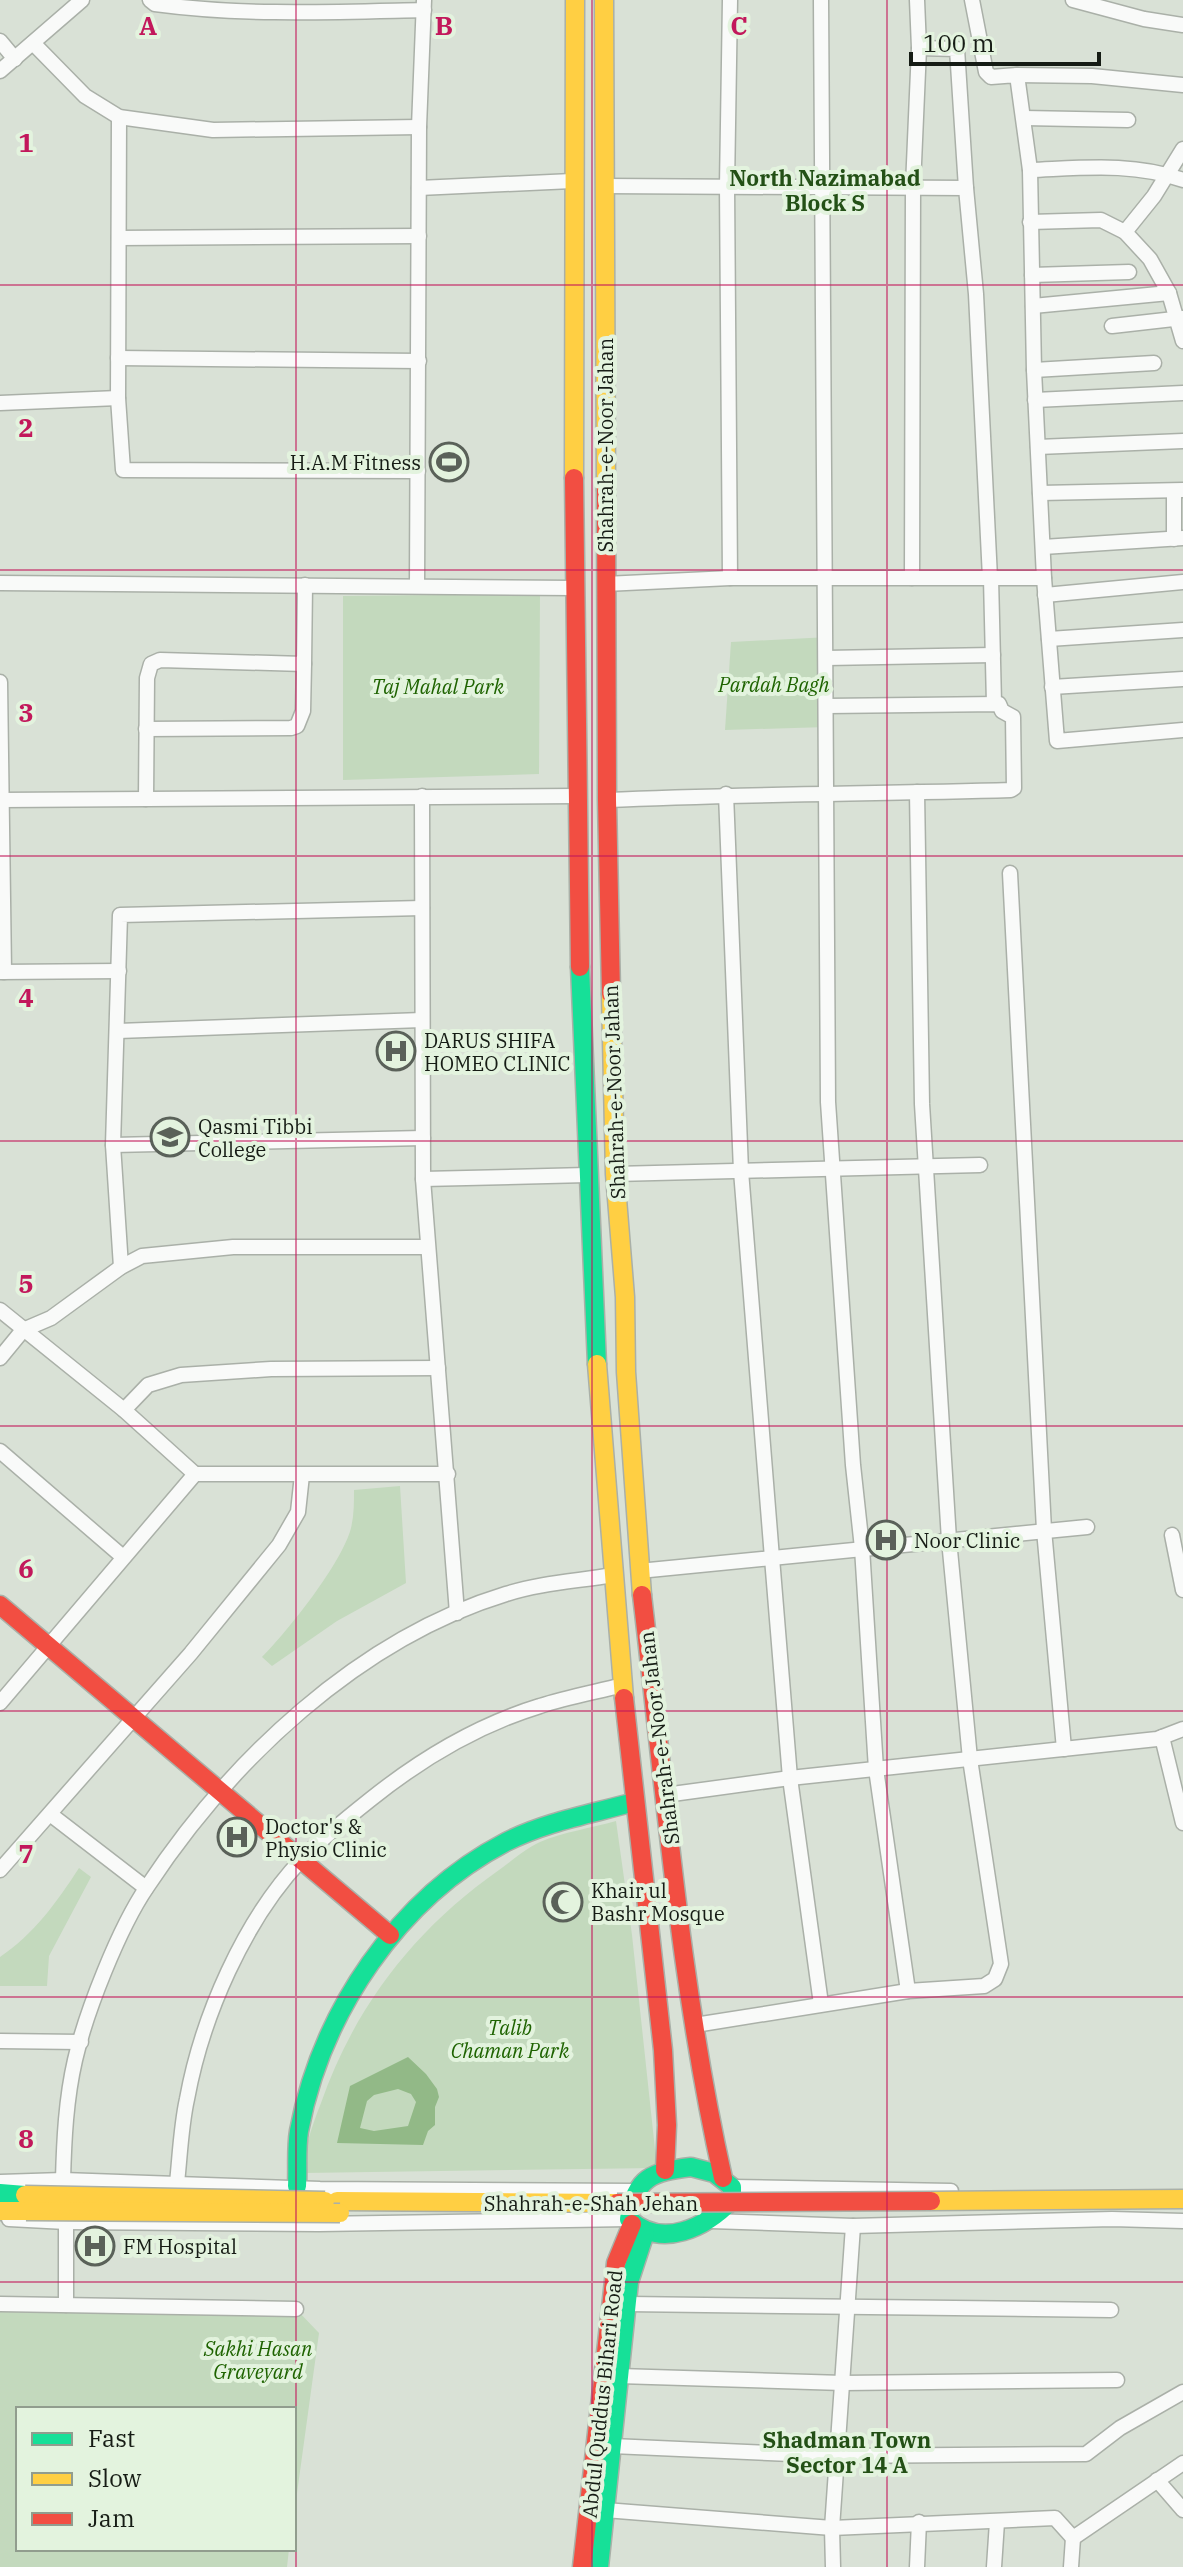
<svg xmlns="http://www.w3.org/2000/svg" width="1183" height="2567" font-family="'IBM Plex Serif',serif">
<style>
.green{fill:#c3d9bd}
.water{fill:#92b987;fill-rule:evenodd}
.lines{fill:none;stroke-linecap:round;stroke-linejoin:round}
.street-casing{stroke:#aab0a8;stroke-width:17}
.fast-casing{stroke:#aab0a8;stroke-width:21}
.slow-casing{stroke:#aab0a8;stroke-width:21}
.jam-casing{stroke:#aab0a8;stroke-width:21}
.street{stroke:#f9faf9;stroke-width:14}
.fast{stroke:#16e098;stroke-width:18}
.slow{stroke:#ffcf43;stroke-width:18}
.jam{stroke:#f24e42;stroke-width:18}
.slow-bridge-casing{stroke:#aab0a8;stroke-width:21;stroke-linecap:butt}
.jam-bridge-casing{stroke:#aab0a8;stroke-width:21;stroke-linecap:butt}
.slow-bridge{stroke:#ffcf43;stroke-width:18}
.jam-bridge{stroke:#f24e42;stroke-width:18}
.grid{fill:none;stroke:#c2185b;stroke-width:2;stroke-opacity:0.55}
.labels{text-anchor:middle;dominant-baseline:central;stroke-width:8;stroke-linejoin:round;paint-order:stroke}
.street-label{font-size:20px;fill:#161c15;stroke:#e3f3de}
.poi-label{font-size:20px;fill:#161c15;stroke:#e3f3de;text-anchor:start}
.park-label{font-size:20px;font-style:italic;fill:#1e6300;stroke:#e3f3de}
.neighbourhood-label{font-size:22px;font-weight:bold;fill:#235016;stroke:#e3f3de}
.grid-label{font-size:26px;text-anchor:middle;font-weight:bold;fill:#c2185b;stroke:#e3f3de;stroke-width:8;stroke-linejoin:round;paint-order:stroke}
</style>
<rect width="100%" height="100%" fill="#d9e1d6"/>
<!-- green -->
<g class="green">
<polygon points="540,594 539,774 343,780 343,596"/>
<polygon points="829,637 827,727 725,730 731,642"/>
<path d="M400,1486L406,1583L337,1621L272,1666L262,1657C288,1631 342,1563 351,1528C354,1516 354,1503 354,1490Z"/>
<path d="M616,1821L632,1935L657,2168L303,2173C304,2148 312,2126 321,2103C355,2006 415,1929 499,1870C512,1861 526,1848 540,1842C563,1832 592,1828 616,1821Z"/>
<path d="M79,1868L91,1877L49,1956L47,1986H0V1957C34,1934 57,1902 79,1868Z"/>
<polygon points="296,2309 319,2333 294,2515 294,2409 18,2409 18,2549 289,2549 287,2567 0,2567 0,2312"/>
</g>
<!-- water -->
<path class="water" d="M408,2057L426,2074L437,2089L439,2097L435,2107V2125L428,2131L423,2145L337,2143L350,2086ZM398,2089L411,2094L416,2102L408,2126L374,2131L360,2128L367,2101L374,2095Z"/>
<g class="lines">
<defs>
<g id="street">
<path d="M150,0L155,4C244,16 335,12 424,10"/>
<polyline points="821,0 828,1102 853,1465 862,1548 876,1769 908,1991"/>
<polyline points="972,0 986,72 991,77 1017,75 1030,170 1034,370 1044,578 990,578"/>
<polyline points="1073,0 1144,19 1183,25"/>
<polyline points="0,41 15,59"/>
<polyline points="33,43 85,96 119,117 213,130 419,127"/>
<polyline points="919,48 957,49 966,188"/>
<polyline points="0,71 82,0"/>
<polyline points="1017,75 1092,76 1183,85"/>
<polyline points="119,117 118,398 123,470 418,471"/>
<polyline points="1024,118 1128,120"/>
<path d="M1030,170C1082,168 1133,162 1183,180"/>
<polyline points="419,188 572,181"/>
<polyline points="1030,222 1101,220 1125,232 1150,259 1169,293 1183,341"/>
<polyline points="1125,232 1154,196 1183,149"/>
<polyline points="119,238 419,236"/>
<polyline points="1032,275 1129,272"/>
<polyline points="1033,306 1169,293"/>
<polyline points="1112,326 1183,318"/>
<polyline points="118,358 419,361"/>
<polyline points="1034,370 1154,363"/>
<polyline points="1035,400 1183,393"/>
<polyline points="0,403 118,398"/>
<polyline points="1038,447 1183,441"/>
<polyline points="1040,493 1183,490"/>
<polyline points="1174,539 1174,491"/>
<polyline points="1043,547 1183,538"/>
<polyline points="730,578 727,186 730,0"/>
<polyline points="912,578 913,186 919,48 917,0"/>
<polyline points="991,578 994,704"/>
<polyline points="1044,578 1057,741 1183,730"/>
<polyline points="0,583 573,588"/>
<polyline points="605,584 730,578 990,578 976,294 966,188 605,186"/>
<polyline points="417,586 419,127 424,0"/>
<polyline points="1045,595 1183,582"/>
<polyline points="1049,639 1183,630"/>
<polyline points="826,658 993,655"/>
<polyline points="0,682 4,972"/>
<polyline points="1052,687 1183,679"/>
<polyline points="146,729 291,728 297,726 303,711 304,664"/>
<polyline points="726,794 741,1171 772,1558 790,1778 821,2004"/>
<polyline points="422,796 423,1179 457,1613"/>
<polyline points="146,799 147,678 151,664 160,660 304,664 305,585"/>
<polyline points="2,800 576,796"/>
<path d="M607,800C742,794 876,794 1011,790L1014,788L1013,717L1002,711L999,704L827,706"/>
<polyline points="1010,873 1044,1530 1064,1749"/>
<polyline points="0,972 119,971"/>
<polyline points="118,1031 422,1020"/>
<polyline points="113,1145 423,1138"/>
<polyline points="615,1174 980,1165"/>
<polyline points="423,1179 587,1175"/>
<polyline points="121,1267 113,1145 120,915 422,908"/>
<polyline points="0,1310 124,1410 195,1474"/>
<polyline points="0,1358 23,1330 51,1318 121,1267 142,1256 233,1247 427,1247"/>
<polyline points="124,1410 148,1385 181,1375 271,1369 438,1368"/>
<polyline points="0,1451 123,1557"/>
<polyline points="1172,1535 1183,1590"/>
<polyline points="639,1571 1087,1527"/>
<polyline points="0,1703 195,1474 448,1474"/>
<polyline points="1162,1737 1183,1823"/>
<polyline points="665,1795 790,1778 1157,1739 1183,1729"/>
<polyline points="50,1814 146,1888"/>
<polyline points="0,1870 191,1653 279,1545 298,1512 302,1475"/>
<polyline points="695,2025 908,1991 984,1986 995,1979 1001,1964 970,1759 949,1540 922,1104 917,792"/>
<polyline points="0,2041 81,2042"/>
<path d="M63,2180C64,2140 66,2099 75,2060C86,2012 119,1928 147,1887C230,1761 358,1639 506,1594C540,1583 578,1581 613,1575"/>
<polyline points="0,2182 63,2180 320,2189 635,2191"/>
<path d="M177,2183C180,2155 181,2126 187,2099C202,2017 244,1920 302,1859C322,1838 347,1818 371,1799C421,1759 478,1725 540,1706C567,1697 596,1692 623,1685"/>
<polyline points="732,2187 951,2191"/>
<polyline points="9,2219 66,2222 319,2224 629,2219"/>
<polyline points="711,2221 853,2226 1112,2219 1183,2221"/>
<polyline points="66,2222 66,2305"/>
<polyline points="0,2304 296,2309"/>
<polyline points="627,2304 1111,2310"/>
<polyline points="619,2376 843,2383 1117,2380"/>
<polyline points="612,2446 836,2456 1086,2454 1120,2428 1183,2392"/>
<polyline points="1157,2480 1183,2510"/>
<polyline points="605,2510 832,2528 1055,2518 1073,2538 1183,2463"/>
<polyline points="833,2567 832,2528 853,2226"/>
<polyline points="917,2567 919,2522"/>
<polyline points="994,2567 997,2522"/>
<polyline points="1071,2567 1073,2538"/>
</g>
<g id="fast">
<polyline points="580,967 597,1364"/>
<path d="M691,2167L714,2173L732,2187V2200C706,2227 662,2250 629,2219C635,2177 652,2172 691,2167Z"/>
<path d="M297,2186C298,2168 296,2149 299,2131C321,2013 398,1898 506,1842C545,1822 591,1814 634,1802"/>
<polyline points="0,2193 25,2195"/>
<polyline points="599,2567 629,2282 645,2233"/>
</g>
<g id="slow">
<polyline points="604,0 606,490"/>
<polyline points="574,478 575,0"/>
<polyline points="611,994 615,1174 625,1297 626,1372 642,1595"/>
<polyline points="597,1364 624,1698"/>
<polyline points="337,2201 617,2203"/>
<polyline points="0,2211 26,2211"/>
</g>
<g id="jam">
<polyline points="574,478 580,967"/>
<polyline points="606,490 607,800 611,994"/>
<path d="M642,1595C665,1789 680,1987 723,2178"/>
<polyline points="0,1605 390,1935"/>
<polyline points="624,1698 663,2050 667,2125 665,2170"/>
<polyline points="582,2567 616,2263 632,2224"/>
</g>
</defs>
<!-- street casing -->
<use href="#street" class="street-casing"/>
<!-- fast casing -->
<use href="#fast" class="fast-casing"/>
<!-- slow casing -->
<use href="#slow" class="slow-casing"/>
<!-- jam casing -->
<use href="#jam" class="jam-casing"/>
<!-- street -->
<use href="#street" class="street"/>
<!-- fast -->
<use href="#fast" class="fast"/>
<!-- slow -->
<use href="#slow" class="slow"/>
<!-- jam -->
<use href="#jam" class="jam"/>
<defs>
<g id="slow-bridge">
<polyline points="25,2195 325,2201"/>
<polyline points="931,2201 1183,2199"/>
<polyline points="26,2211 340,2213"/>
</g>
<polyline id="jam-bridge" points="617,2203 931,2201"/>
</defs>
<!-- slow-bridge casing -->
<use href="#slow-bridge" class="slow-bridge-casing"/>
<!-- jam-bridge casing -->
<use href="#jam-bridge" class="jam-bridge-casing"/>
<!-- slow-bridge -->
<use href="#slow-bridge" class="slow-bridge"/>
<!-- jam-bridge -->
<use href="#jam-bridge" class="jam-bridge"/>
</g>
<!-- grid -->
<path class="grid" d="M296,0V2567M592,0V2567M887,0V2567M0,285H1183M0,570H1183M0,856H1183M0,1141H1183M0,1426H1183M0,1711H1183M0,1997H1183M0,2282H1183"/>
<!-- icons -->
<defs>
<symbol id="stadium-ring" viewBox="-11 -11 22 22"><circle r="9.5" fill="#e3f3de" stroke="#5a6159" stroke-width="1.5"/><path d="M0-5a6.5 5 0 1 0 0 10a6.5 5 0 1 0 0-10ZM-3.5-1.8h7v3.6h-7Z" fill="#5a6159"/></symbol>
<symbol id="hospital-ring" viewBox="-11 -11 22 22"><circle r="9.5" fill="#e3f3de" stroke="#5a6159" stroke-width="1.5"/><path d="M-5-5h3v3.5h4V-5h3V5h-3V1.5h-4V5h-3Z" fill="#5a6159"/></symbol>
<symbol id="university-ring" viewBox="-11 -11 22 22"><circle r="9.5" fill="#e3f3de" stroke="#5a6159" stroke-width="1.5"/><path d="M0-5L7-2L0 1L-7-2ZM-4 1L0 2.5L4 1V4Q0 6-4 4Z" fill="#5a6159"/></symbol>
<symbol id="mosque-ring" viewBox="-11 -11 22 22"><circle r="9.5" fill="#e3f3de" stroke="#5a6159" stroke-width="1.5"/><path d="M3.5-4.9A6 6 0 1 0 3.5 4.9A5 5 0 1 1 3.5-4.9Z" fill="#5a6159"/></symbol>
</defs>
<g fill-rule="evenodd">
<use href="#stadium-ring" x="427" y="440" width="44" height="44"/>
<use href="#hospital-ring" x="374" y="1029" width="44" height="44"/>
<use href="#university-ring" x="148" y="1115" width="44" height="44"/>
<use href="#hospital-ring" x="864" y="1518" width="44" height="44"/>
<use href="#hospital-ring" x="215" y="1815" width="44" height="44"/>
<use href="#mosque-ring" x="541" y="1880" width="44" height="44"/>
<use href="#hospital-ring" x="73" y="2224" width="44" height="44"/>
</g>
<g class="labels">
<!-- street labels -->
<g class="street-label">
<text transform="translate(605 445) rotate(-90)">Shahrah-e-Noor Jahan</text>
<text transform="translate(614 1092) rotate(-92)">Shahrah-e-Noor Jahan</text>
<text transform="translate(659 1738) rotate(-97)">Shahrah-e-Noor Jahan</text>
<text x="591" y="2203">Shahrah-e-Shah Jehan</text>
<text transform="translate(602 2394) rotate(-84)">Abdul Quddus Bihari Road</text>
</g>
<!-- poi labels -->
<g class="poi-label">
<text x="421" y="462" text-anchor="end">H.A.M Fitness</text>
<text x="424" y="1040">DARUS SHIFA<tspan x="424" dy="23">HOMEO CLINIC</tspan></text>
<text x="198" y="1126">Qasmi Tibbi<tspan x="198" dy="23">College</tspan></text>
<text x="914" y="1540">Noor Clinic</text>
<text x="265" y="1826">Doctor's &amp;<tspan x="265" dy="23">Physio Clinic</tspan></text>
<text x="591" y="1890">Khair ul<tspan x="591" dy="23">Bashr Mosque</tspan></text>
<text x="123" y="2246">FM Hospital</text>
</g>
<!-- park labels -->
<g class="park-label">
<text x="774" y="684">Pardah Bagh</text>
<text x="438" y="686">Taj Mahal Park</text>
<text x="510" y="2027">Talib<tspan x="510" dy="23">Chaman Park</tspan></text>
<text x="258" y="2348">Sakhi Hasan<tspan x="258" dy="23">Graveyard</tspan></text>
</g>
<!-- neighbourhood labels -->
<g class="neighbourhood-label">
<text x="825" y="177">North Nazimabad<tspan x="825" dy="25">Block S</tspan></text>
<text x="847" y="2439">Shadman Town<tspan x="847" dy="25">Sector 14 A</tspan></text>
</g>
</g>
<g class="grid-label">
<text x="148" y="35">A</text>
<text x="444" y="35">B</text>
<text x="739" y="35">C</text>
<text x="26" y="152">1</text>
<text x="26" y="437">2</text>
<text x="26" y="722">3</text>
<text x="26" y="1007">4</text>
<text x="26" y="1293">5</text>
<text x="26" y="1578">6</text>
<text x="26" y="1863">7</text>
<text x="26" y="2148">8</text>
</g>
<!-- legend -->
<rect x="16" y="2407" width="280" height="144" fill="#e3f3de" stroke="#919d8e" stroke-width="2"/>
<rect x="32" y="2433" width="40" height="12" fill="#16e098" stroke="#919d8e" stroke-width="2"/>
<text x="88" y="2447" font-size="24" fill="#161c15">Fast</text>
<rect x="32" y="2473" width="40" height="12" fill="#ffcf43" stroke="#919d8e" stroke-width="2"/>
<text x="88" y="2487" font-size="24" fill="#161c15">Slow</text>
<rect x="32" y="2513" width="40" height="12" fill="#f24e42" stroke="#919d8e" stroke-width="2"/>
<text x="88" y="2527" font-size="24" fill="#161c15">Jam</text>
<!-- scale -->
<path d="M911 52v12h188v-12" fill="none" stroke="#161c15" stroke-width="4"/>
<text x="923" y="52" font-size="24" fill="#161c15" stroke="#e3f3de" stroke-width="6" paint-order="stroke">100 m</text>
</svg>
